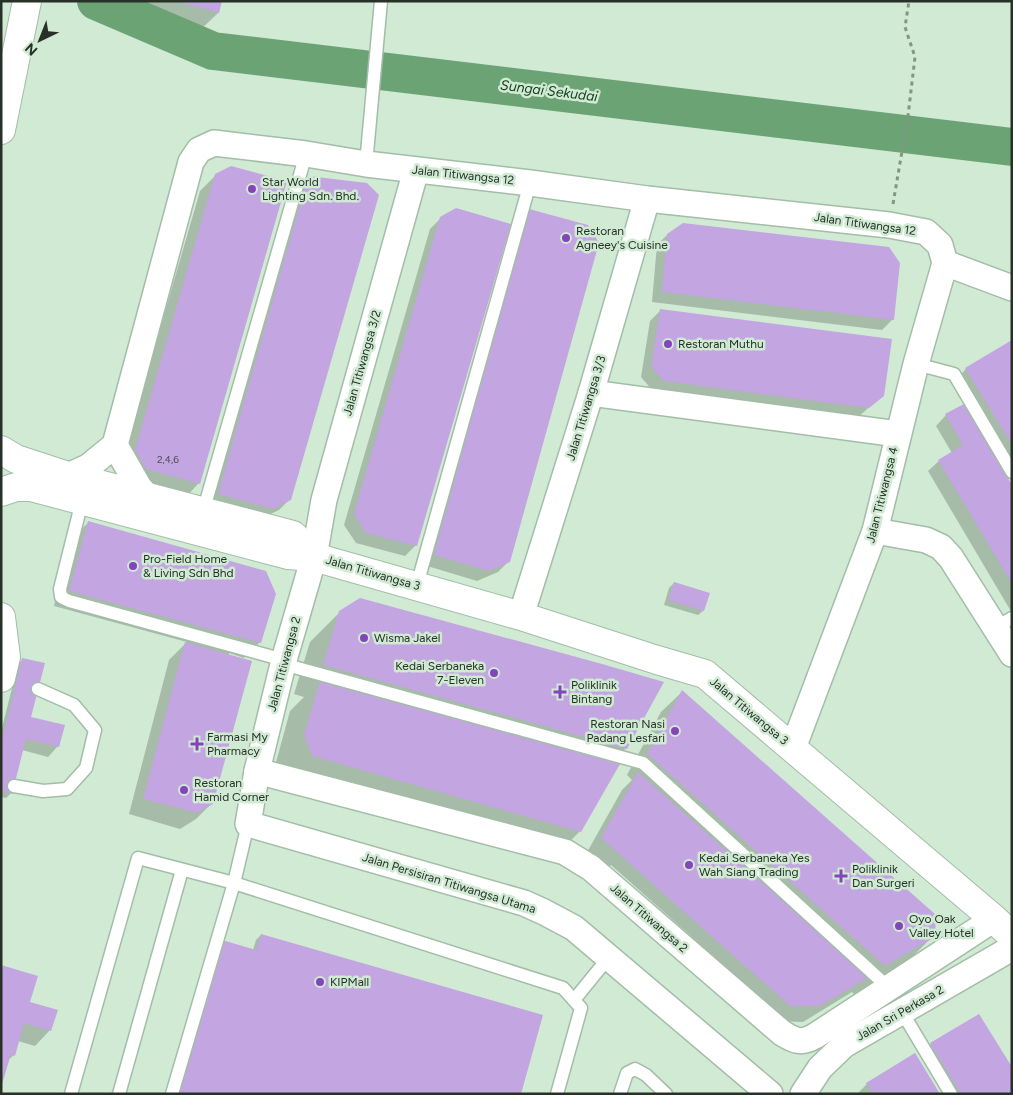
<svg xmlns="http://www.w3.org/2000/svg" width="1013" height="1095" font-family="Figtree,sans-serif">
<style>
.shadow{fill:#0003}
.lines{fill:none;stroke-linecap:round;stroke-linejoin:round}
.river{stroke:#6ba375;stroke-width:38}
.building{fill:#c2a5e1}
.lane-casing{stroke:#a3bda7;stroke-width:15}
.street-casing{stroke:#a3bda7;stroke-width:28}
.secondary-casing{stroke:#a3bda7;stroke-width:30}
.highway-casing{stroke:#a3bda7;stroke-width:30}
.path{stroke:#839685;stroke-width:3;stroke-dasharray:4 4;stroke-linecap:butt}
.lane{stroke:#fff;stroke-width:12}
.street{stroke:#fff;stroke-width:25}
.secondary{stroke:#fff;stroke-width:28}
.highway{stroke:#fff;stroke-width:28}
.poi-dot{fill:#8545ba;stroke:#d0ead3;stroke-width:2}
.labels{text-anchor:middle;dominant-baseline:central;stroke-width:5;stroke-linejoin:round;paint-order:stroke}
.number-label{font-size:10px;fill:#4e4e56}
.street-label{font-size:12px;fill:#273128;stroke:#d0ead3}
.poi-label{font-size:12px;fill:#273128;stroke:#d0ead3;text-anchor:start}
.water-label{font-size:14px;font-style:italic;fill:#164021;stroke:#d0ead3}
</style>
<rect width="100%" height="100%" fill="#d0ead3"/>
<!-- shadow -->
<g class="shadow">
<polygon points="119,1 221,1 218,13 197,33 116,12"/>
<polygon points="216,175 286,182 198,484 183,500 131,484 120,467 200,191"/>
<polygon points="308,177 290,499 279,510 262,518 208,504 298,187"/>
<polygon points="530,211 509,561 498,572 477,581 424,565 519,221"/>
<polygon points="441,218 416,545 405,556 356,543 344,525 430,229"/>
<polygon points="667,235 893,319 882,330 652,302 657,245"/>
<polygon points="660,311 883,395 857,418 653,391 641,377 650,321"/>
<polygon points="1012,342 1012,471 956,380 966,369"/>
<polygon points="946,415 1012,488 1012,613 928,471 939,461 952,453 936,426"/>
<polygon points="88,523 260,642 244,658 229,653 212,803 196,819 180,829 129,814 169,660 187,642 54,606 72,538"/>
<polygon points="674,583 703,611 698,615 664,605 669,588"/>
<polygon points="340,612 626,748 611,763 580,831 560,852 275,766 290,711 304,697 294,694 310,642"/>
<polygon points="23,659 30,718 58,746 48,757 22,750 11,793 6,798 1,797 1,732 18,664"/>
<polygon points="682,692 933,936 903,966 855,995 852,992 803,1022 774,1021 764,1001 611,865 605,870 586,854 622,790 632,780 627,775 661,712"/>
<polygon points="261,935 520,1094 253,950 256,940"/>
<polygon points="1,966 50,1030 35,1046 18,1041 14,1055 8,1060 1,1081"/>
<polygon points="931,1044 1012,1094 945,1094 921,1055"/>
<polygon points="867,1084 938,1094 857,1094"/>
</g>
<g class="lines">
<!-- river -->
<polyline class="river" points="96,1 213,51 1012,147"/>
</g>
<!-- building -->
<g class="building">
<polygon points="176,1 222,1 219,13"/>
<polygon points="231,166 287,181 200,484 146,469 135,450 215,174"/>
<polygon points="308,176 367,183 379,195 291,500 273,509 218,494"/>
<polygon points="456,208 511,224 417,546 366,533 354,514 440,217"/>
<polygon points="529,209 588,225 599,243 510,562 489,571 434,555"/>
<polygon points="683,223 889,247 900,263 894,320 662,292 667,234"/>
<polygon points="660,309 892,339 884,396 869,408 664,381 651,367"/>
<polygon points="1012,340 1012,445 965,368"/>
<polygon points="964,404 1012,485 1012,584 938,460 963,445 945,414"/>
<polygon points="88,521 266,571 276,594 261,643 69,591"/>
<polygon points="674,582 710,593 704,611 668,600"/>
<polygon points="360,598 602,664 664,682 627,749 323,665 339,611"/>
<polygon points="185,642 252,661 213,804 197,813 143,799"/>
<polygon points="22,658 45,663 31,717 65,725 59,747 26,739 12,794 1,791 1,744"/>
<polygon points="320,680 579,751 620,764 581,832 312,756 304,735"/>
<polygon points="682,690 936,915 935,937 885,966 647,754"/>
<polygon points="638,772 822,936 867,978 820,1006 790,1006 601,838"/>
<polygon points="261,934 543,1015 521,1094 178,1094 222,940 256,950"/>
<polygon points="1,965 38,976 30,1002 58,1010 51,1031 24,1023 15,1056 11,1054 2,1084"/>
<polygon points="979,1014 1012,1067 1012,1094 961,1094 930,1043"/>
<polygon points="915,1053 940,1094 873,1094 866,1083"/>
</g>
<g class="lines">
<defs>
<g id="lane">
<polyline points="366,164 381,1"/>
<polyline points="916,364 954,374 1012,472"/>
<polyline points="82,501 60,589 61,597 69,601 284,660"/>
<polyline points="203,512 306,154"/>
<polyline points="417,585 530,183"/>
<polyline points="995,628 1012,618"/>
<polyline points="283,664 643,763 889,988"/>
<polyline points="14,786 43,791 67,789 86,768 95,730 74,705 38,689"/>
<polyline points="574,1000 609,957"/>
<polyline points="902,1012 951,1094"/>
<polyline points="71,1094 138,858 234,883 563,988 581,1008 557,1094"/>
<polyline points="119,1094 182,870"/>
<polyline points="172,1094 234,883 248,824"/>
<polyline points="620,1094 627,1073 635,1069 646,1075 666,1094"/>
</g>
<g id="street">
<polyline points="416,170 324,500 314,557 284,660 257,771 248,824 524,903 544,912 574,928 770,1094"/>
<polyline points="945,263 1012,288"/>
<polyline points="591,393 898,434"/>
<polyline points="115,445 139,487 147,496"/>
<polyline points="68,476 88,467 115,445 191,162 199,150 214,143 306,154 366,164 530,183 647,199 889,225 926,232 940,245 945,263 916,364 875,531 793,748"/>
<polyline points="875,531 926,540 941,547 951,558 1012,654"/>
<polyline points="521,616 591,393 647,199"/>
<path d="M257,771L565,852L591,868L782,1033C795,1041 801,1044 815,1036L994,919"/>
<polyline points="803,1094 820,1068 844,1045 1012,948"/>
</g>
<g id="secondary">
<polyline points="1,450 16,459 68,476 293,535 314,557"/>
<polyline points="1,492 16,487 31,487 288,555 314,557 521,616 657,660 705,674 994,919 1012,936"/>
<polyline points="1,617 6,657 1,678"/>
</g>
<polyline id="highway" points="1,130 27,1"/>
</defs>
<!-- lane casing -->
<use href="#lane" class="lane-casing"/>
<!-- street casing -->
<use href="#street" class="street-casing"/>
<!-- secondary casing -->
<use href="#secondary" class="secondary-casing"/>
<!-- highway casing -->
<use href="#highway" class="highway-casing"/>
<!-- path -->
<polyline class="path" points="893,204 908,116 915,57 905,27 909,1"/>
<!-- lane -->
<use href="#lane" class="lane"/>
<!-- street -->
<use href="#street" class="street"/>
<!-- secondary -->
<use href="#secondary" class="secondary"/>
<!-- highway -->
<use href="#highway" class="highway"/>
</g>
<!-- markers -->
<g class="poi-dot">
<circle cx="252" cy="189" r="5"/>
<circle cx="566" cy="238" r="5"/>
<circle cx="668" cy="344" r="5"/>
<circle cx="133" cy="566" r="5"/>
<circle cx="364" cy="638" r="5"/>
<circle cx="494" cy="673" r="5"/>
<path d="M557.5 684.5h5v5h5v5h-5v5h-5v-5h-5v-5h5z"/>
<circle cx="675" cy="731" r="5"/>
<path d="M194.5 736.5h5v5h5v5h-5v5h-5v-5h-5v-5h5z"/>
<circle cx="184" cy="790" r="5"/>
<circle cx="689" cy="865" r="5"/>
<path d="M838.5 868.5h5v5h5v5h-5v5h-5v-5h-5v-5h5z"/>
<circle cx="899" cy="926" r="5"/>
<circle cx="320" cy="982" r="5"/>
</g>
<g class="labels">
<!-- number labels -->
<g class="number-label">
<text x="168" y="459">2,4,6</text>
</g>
<!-- street labels -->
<g class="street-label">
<text transform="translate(463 175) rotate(6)">Jalan Titiwangsa 12</text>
<text transform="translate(865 224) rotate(8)">Jalan Titiwangsa 12</text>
<text transform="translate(362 363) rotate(-74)">Jalan Titiwangsa 3/2</text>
<text transform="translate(586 408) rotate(-73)">Jalan Titiwangsa 3/3</text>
<text transform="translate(882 495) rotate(-76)">Jalan Titiwangsa 4</text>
<text transform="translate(373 573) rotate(16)">Jalan Titiwangsa 3</text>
<text transform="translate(284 664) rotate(-75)">Jalan Titiwangsa 2</text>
<text transform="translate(749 711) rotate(40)">Jalan Titiwangsa 3</text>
<text transform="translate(449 883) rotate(17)">Jalan Persisiran Titiwangsa Utama</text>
<text transform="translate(649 918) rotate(41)">Jalan Titiwangsa 2</text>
<text transform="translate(900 1013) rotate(-30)">Jalan Sri Perkasa 2</text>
</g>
<!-- poi labels -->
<g class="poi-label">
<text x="262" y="182">Star World<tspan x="262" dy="14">Lighting Sdn. Bhd.</tspan></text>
<text x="576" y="231">Restoran<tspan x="576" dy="14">Agneey's Cuisine</tspan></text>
<text x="678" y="344">Restoran Muthu</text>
<text x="143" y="559">Pro-Field Home<tspan x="143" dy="14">&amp; Living Sdn Bhd</tspan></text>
<text x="374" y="638">Wisma Jakel</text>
<text x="484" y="666" text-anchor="end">Kedai Serbaneka<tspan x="484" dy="14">7-Eleven</tspan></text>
<text x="571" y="685">Poliklinik<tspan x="571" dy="14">Bintang</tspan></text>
<text x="665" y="724" text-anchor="end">Restoran Nasi<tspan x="665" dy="14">Padang Lesfari</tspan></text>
<text x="207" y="737">Farmasi My<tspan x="207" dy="14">Pharmacy</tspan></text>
<text x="194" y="783">Restoran<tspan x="194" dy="14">Hamid Corner</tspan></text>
<text x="699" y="858">Kedai Serbaneka Yes<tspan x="699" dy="14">Wah Siang Trading</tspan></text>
<text x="852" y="869">Poliklinik<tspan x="852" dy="14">Dan Surgeri</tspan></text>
<text x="909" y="919">Oyo Oak<tspan x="909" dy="14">Valley Hotel</tspan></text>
<text x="330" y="982">KIPMall</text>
</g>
<!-- water labels -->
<g class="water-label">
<text transform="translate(549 91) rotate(7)">Sungai Sekudai</text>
</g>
</g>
<!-- border -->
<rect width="1013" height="1095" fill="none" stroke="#273128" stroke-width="5"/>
<!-- north arrow -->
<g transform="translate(40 40) rotate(223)" stroke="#d0ead3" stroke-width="4" paint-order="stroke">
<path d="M0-4L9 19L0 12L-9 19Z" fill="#273128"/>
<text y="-8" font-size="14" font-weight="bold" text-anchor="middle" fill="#273128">N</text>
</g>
</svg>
